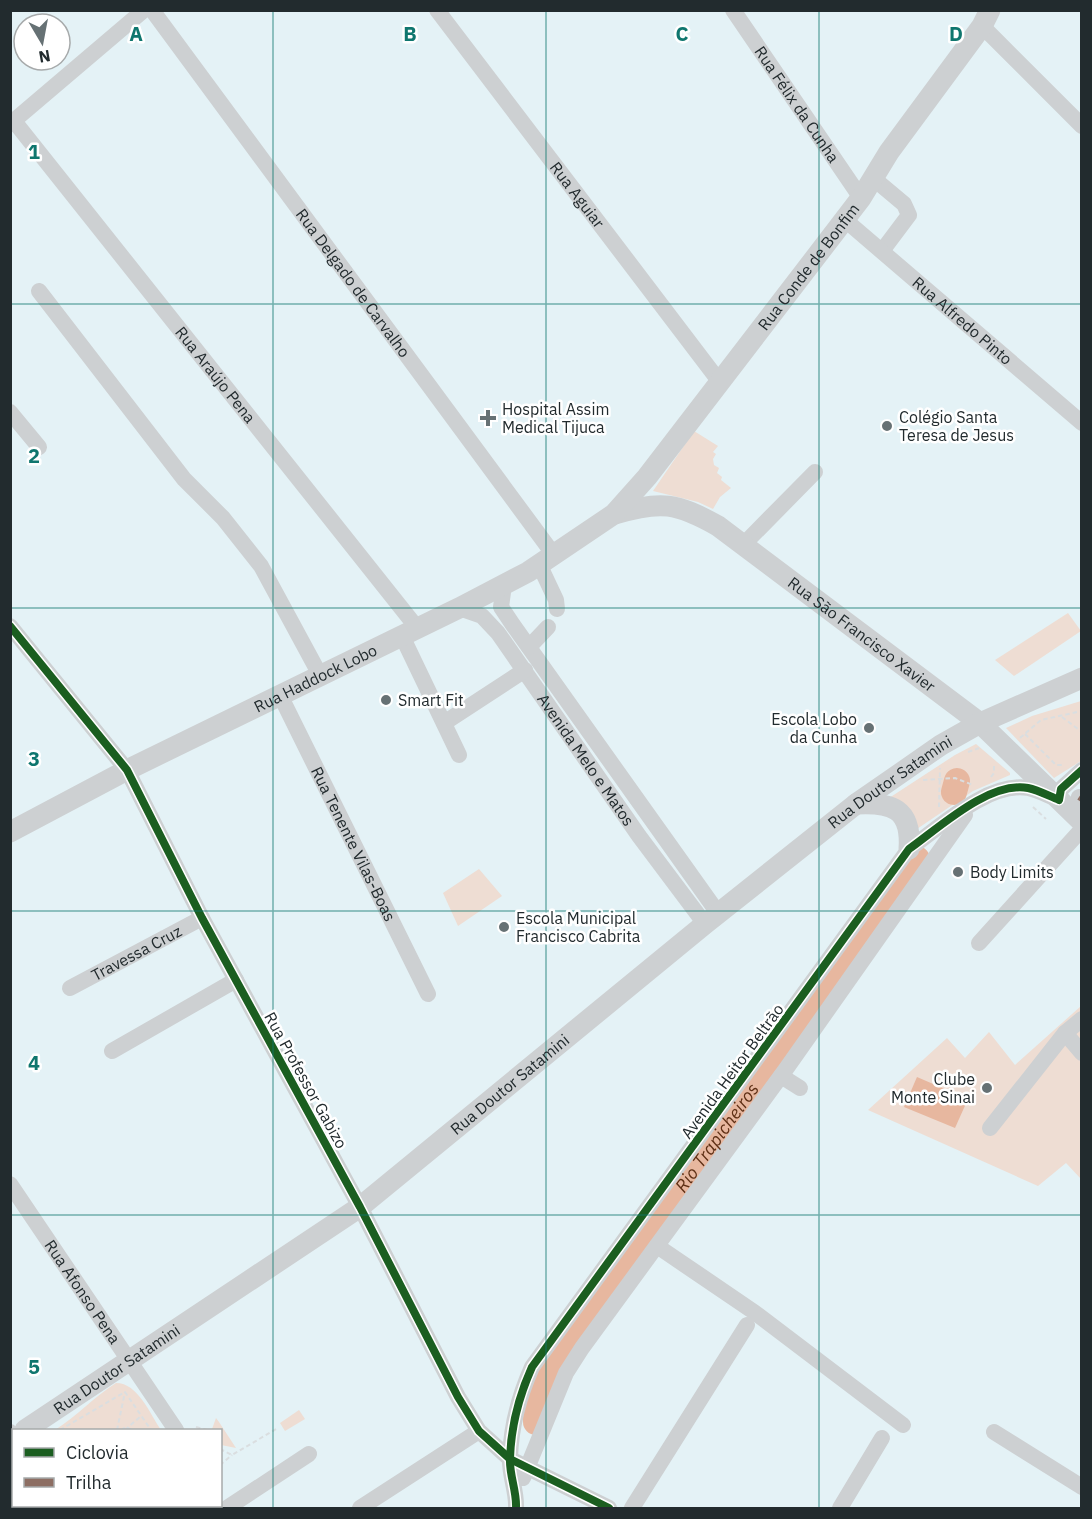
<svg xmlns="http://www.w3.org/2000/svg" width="1092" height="1519" font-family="'IBM Plex Sans',sans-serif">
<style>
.green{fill:#eeddd3}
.water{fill:#e7b79f}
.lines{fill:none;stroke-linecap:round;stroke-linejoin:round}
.river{stroke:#e7b79f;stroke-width:26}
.path{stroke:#dadee0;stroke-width:2;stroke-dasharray:4.5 3;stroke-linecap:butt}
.minor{stroke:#cdd0d2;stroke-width:16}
.major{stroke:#cdd0d2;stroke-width:21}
.quiet{stroke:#8d6e63;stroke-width:6;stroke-dasharray:12 6;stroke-linecap:butt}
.cycleway-casing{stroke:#fff;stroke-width:11}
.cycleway{stroke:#1b5e20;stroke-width:8}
.grid{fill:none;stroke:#0f766e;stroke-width:1.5;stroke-opacity:0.55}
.poi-dot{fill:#667174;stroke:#fff;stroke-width:2}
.labels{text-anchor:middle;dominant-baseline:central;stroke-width:5;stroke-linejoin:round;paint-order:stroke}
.street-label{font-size:16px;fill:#222b2e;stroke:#fff}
.poi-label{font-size:16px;fill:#222b2e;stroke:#fff;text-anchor:start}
.water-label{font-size:18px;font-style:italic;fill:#5f3016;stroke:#fff}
.grid-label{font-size:20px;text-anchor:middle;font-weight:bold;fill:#0f766e;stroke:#fff;stroke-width:5;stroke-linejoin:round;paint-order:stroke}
</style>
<rect width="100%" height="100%" fill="#e4f2f6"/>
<!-- green -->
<g class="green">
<polygon points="694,431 718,446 713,452 716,454 713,459 714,465 719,468 717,473 722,477 721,480 731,488 720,497 713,509 698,502 653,491"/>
<polygon points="1068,613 1081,631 1014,676 995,660"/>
<polygon points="1081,701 1081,761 1054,778 1006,728 1032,716"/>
<polygon points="976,744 1010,773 1010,775 973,791 914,831 886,800 955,755"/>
<polygon points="479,869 502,896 458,926 443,893"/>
<polygon points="1081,1006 1081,1179 1066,1163 1038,1186 868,1110 947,1038 965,1058 989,1032 1015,1065"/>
<path d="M116,1383C138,1383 150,1414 161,1430H55C77,1416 94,1397 116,1383Z"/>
<polygon points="299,1410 305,1419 285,1431 280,1423"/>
<polygon points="216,1418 219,1422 236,1448 221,1445 220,1430 212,1429"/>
<polygon points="13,1459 14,1506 210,1506 212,1508 11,1508 11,1461"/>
</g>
<!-- water -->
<polygon class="water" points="917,1077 968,1099 955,1128 904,1107"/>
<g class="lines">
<!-- river -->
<g class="river">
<polyline points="954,792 957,781"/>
<path id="s1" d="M536,1422V1394L552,1365L917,859"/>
</g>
<!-- path -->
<g class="path">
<polyline points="1062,717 1082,732"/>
<polyline points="1025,734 1056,765 1064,765"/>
<polyline points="1020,738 1041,720 1082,711"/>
<polyline points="968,752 979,748"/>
<polyline points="991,777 994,773 994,763"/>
<polyline points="923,780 955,778 973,785"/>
<polyline points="939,807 940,768"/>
<polyline points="1033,807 1046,819"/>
<polyline points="196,1427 207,1430"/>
<polyline points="60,1430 125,1392 151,1430"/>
<polyline points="117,1430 125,1392"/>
<polyline points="121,1430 126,1427 132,1430"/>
<polyline points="125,1430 141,1416"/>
<polyline points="220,1449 232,1455 278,1428"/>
<polyline points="10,1464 14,1462"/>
<polyline points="220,1465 232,1455"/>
<polyline points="10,1477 14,1475"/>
<polyline points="135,1506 137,1508"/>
<polyline points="178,1506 180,1508"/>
<polyline points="199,1506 201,1508"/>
<polyline points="10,1508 15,1506"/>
<polyline points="55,1508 60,1506"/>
</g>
<!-- minor -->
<g class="minor">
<path id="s2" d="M152,10L554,555"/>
<path id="s3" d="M437,10L719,381"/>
<path id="s4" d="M733,10L861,198"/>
<polyline points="982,26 1082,126"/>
<path id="s5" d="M14,121L418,629"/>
<polyline points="10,124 144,10"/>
<polyline points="873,178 904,204 909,215 882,251"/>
<path id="s6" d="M844,219L1082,423"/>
<polyline points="39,291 184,479 223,518 261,566 320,675"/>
<polyline points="10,412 39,447"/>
<polyline points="743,545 815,472"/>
<polyline points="539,564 556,600 557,609"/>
<polyline points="504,585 501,607 513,625 718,913"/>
<path id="s7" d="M459,608L482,616L498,633L639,836L705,924"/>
<polyline points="10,626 127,770 202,918 360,1207 458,1397 479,1431 510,1459 609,1508"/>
<polyline points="402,636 459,755"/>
<polyline points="529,647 548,627"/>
<path id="s8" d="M280,695L428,994"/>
<polyline points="444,723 525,670"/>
<polyline points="1079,797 1082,799"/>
<polyline points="979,943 1082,829"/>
<path id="s9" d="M70,988L202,918"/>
<polyline points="1065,1033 1082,1053"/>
<polyline points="112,1051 236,980"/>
<polyline points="781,1076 800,1088"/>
<polyline points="990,1128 1065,1033 1082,1019"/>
<path id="s10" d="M10,1184L176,1430"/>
<polyline points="657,1246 754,1312 903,1425"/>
<polyline points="10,1432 14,1436"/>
<polyline points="994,1432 1082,1487"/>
<polyline points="523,1478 566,1373 582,1348 786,1069 965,815"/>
<polyline points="227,1508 309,1454"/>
<polyline points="360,1508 479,1431"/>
<path d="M516,1508C517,1491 509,1475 510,1458C511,1426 519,1396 532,1367L909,849C940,827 989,781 1028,788C1038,790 1049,796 1059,800L1061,789L1082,770"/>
<polyline points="632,1508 747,1325"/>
<polyline points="840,1508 882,1438"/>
</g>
<!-- major -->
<g class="major">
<path id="s11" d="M615,514C661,500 677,503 718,526L980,723L1082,822"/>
<path d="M856,804C891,802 912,808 909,849"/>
<path id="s12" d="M10,832L127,770L459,608L528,572L614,514L647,477L861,198L889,152L982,26L990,10"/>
<path id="s13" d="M25,1430L360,1207L705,924L856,804L941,745L980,723L1082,678"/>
</g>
<!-- quiet -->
<polyline class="quiet" points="1079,797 1082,799"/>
<defs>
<g id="cycleway">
<polyline points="10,626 127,770 202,918 360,1207 458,1397 479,1431 510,1459 609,1508"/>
<path d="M516,1508C517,1491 509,1475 510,1458C511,1426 519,1396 532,1367L909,849C940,827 989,781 1028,788C1038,790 1049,796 1059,800L1061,789L1082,770"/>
</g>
</defs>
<!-- cycleway casing -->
<use href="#cycleway" class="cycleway-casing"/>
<!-- cycleway -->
<use href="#cycleway" class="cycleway"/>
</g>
<!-- grid -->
<path class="grid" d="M273,10V1508M546,10V1508M819,10V1508M10,304H1082M10,608H1082M10,911H1082M10,1215H1082"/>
<!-- markers -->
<g class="poi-dot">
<path d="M485 409h6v6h6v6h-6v6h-6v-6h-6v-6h6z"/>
<circle cx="887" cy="426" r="6"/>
<circle cx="386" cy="700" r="6"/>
<circle cx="869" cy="728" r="6"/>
<circle cx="958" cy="872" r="6"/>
<circle cx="504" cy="927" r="6"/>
<circle cx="987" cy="1088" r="6"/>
</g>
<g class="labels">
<!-- street labels -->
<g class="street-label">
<text stroke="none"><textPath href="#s4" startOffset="114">Rua Félix da Cunha</textPath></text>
<text stroke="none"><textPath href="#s3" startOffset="232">Rua Aguiar</textPath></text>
<text stroke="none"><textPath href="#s12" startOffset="998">Rua Conde de Bonfim</textPath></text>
<text stroke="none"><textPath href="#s2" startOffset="339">Rua Delgado de Carvalho</textPath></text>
<text stroke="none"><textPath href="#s6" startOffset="156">Rua Alfredo Pinto</textPath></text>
<text stroke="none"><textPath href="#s5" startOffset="324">Rua Araújo Pena</textPath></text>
<text stroke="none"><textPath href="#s11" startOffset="288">Rua São Francisco Xavier</textPath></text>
<text stroke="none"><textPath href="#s12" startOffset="342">Rua Haddock Lobo</textPath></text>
<text stroke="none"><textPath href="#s7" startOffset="202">Avenida Melo e Matos</textPath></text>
<text stroke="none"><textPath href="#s13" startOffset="1082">Rua Doutor Satamini</textPath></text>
<text stroke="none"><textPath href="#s8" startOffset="166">Rua Tenente Vilas-Boas</textPath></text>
<text stroke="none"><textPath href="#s9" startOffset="75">Travessa Cruz</textPath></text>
<text transform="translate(732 1071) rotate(-54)">Avenida Heitor Beltrão</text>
<text transform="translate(306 1080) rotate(61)">Rua Professor Gabizo</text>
<text stroke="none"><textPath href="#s13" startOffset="596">Rua Doutor Satamini</textPath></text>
<text stroke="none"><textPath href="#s10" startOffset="130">Rua Afonso Pena</textPath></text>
<text stroke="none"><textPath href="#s13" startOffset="110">Rua Doutor Satamini</textPath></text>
</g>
<!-- poi labels -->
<g class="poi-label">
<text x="502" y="409">Hospital Assim<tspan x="502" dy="18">Medical Tijuca</tspan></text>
<text x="899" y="417">Colégio Santa<tspan x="899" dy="18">Teresa de Jesus</tspan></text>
<text x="398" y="700">Smart Fit</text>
<text x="857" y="719" text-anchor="end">Escola Lobo<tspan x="857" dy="18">da Cunha</tspan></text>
<text x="970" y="872">Body Limits</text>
<text x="516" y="918">Escola Municipal<tspan x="516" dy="18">Francisco Cabrita</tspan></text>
<text x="975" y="1079" text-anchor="end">Clube<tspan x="975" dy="18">Monte Sinai</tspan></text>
</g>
<!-- water labels -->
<g class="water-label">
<text stroke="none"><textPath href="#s1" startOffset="342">Rio Trapicheiros</textPath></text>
</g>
</g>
<g class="grid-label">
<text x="136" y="41">A</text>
<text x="410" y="41">B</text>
<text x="682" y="41">C</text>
<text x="956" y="41">D</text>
<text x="34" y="159">1</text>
<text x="34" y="463">2</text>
<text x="34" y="766">3</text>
<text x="34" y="1070">4</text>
<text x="34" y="1374">5</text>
</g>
<!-- border -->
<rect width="1092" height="1519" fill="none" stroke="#222b2e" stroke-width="24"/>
<!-- legend -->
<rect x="12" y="1429" width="210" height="78" fill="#ffffff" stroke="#a7aaab" stroke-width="1.5"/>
<rect x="24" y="1448" width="30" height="9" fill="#1b5e20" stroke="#a7aaab" stroke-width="1.5"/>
<text x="66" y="1459" font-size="18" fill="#222b2e">Ciclovia</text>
<rect x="24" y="1478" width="30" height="9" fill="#8d6e63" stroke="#a7aaab" stroke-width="1.5"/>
<text x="66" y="1489" font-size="18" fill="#222b2e">Trilha</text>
<!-- north arrow -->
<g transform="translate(42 42) rotate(170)"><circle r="28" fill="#ffffff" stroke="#a7aaab" stroke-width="1.5"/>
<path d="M0-4.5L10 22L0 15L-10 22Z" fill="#667174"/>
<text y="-9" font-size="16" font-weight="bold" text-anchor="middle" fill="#222b2e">N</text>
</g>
</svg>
